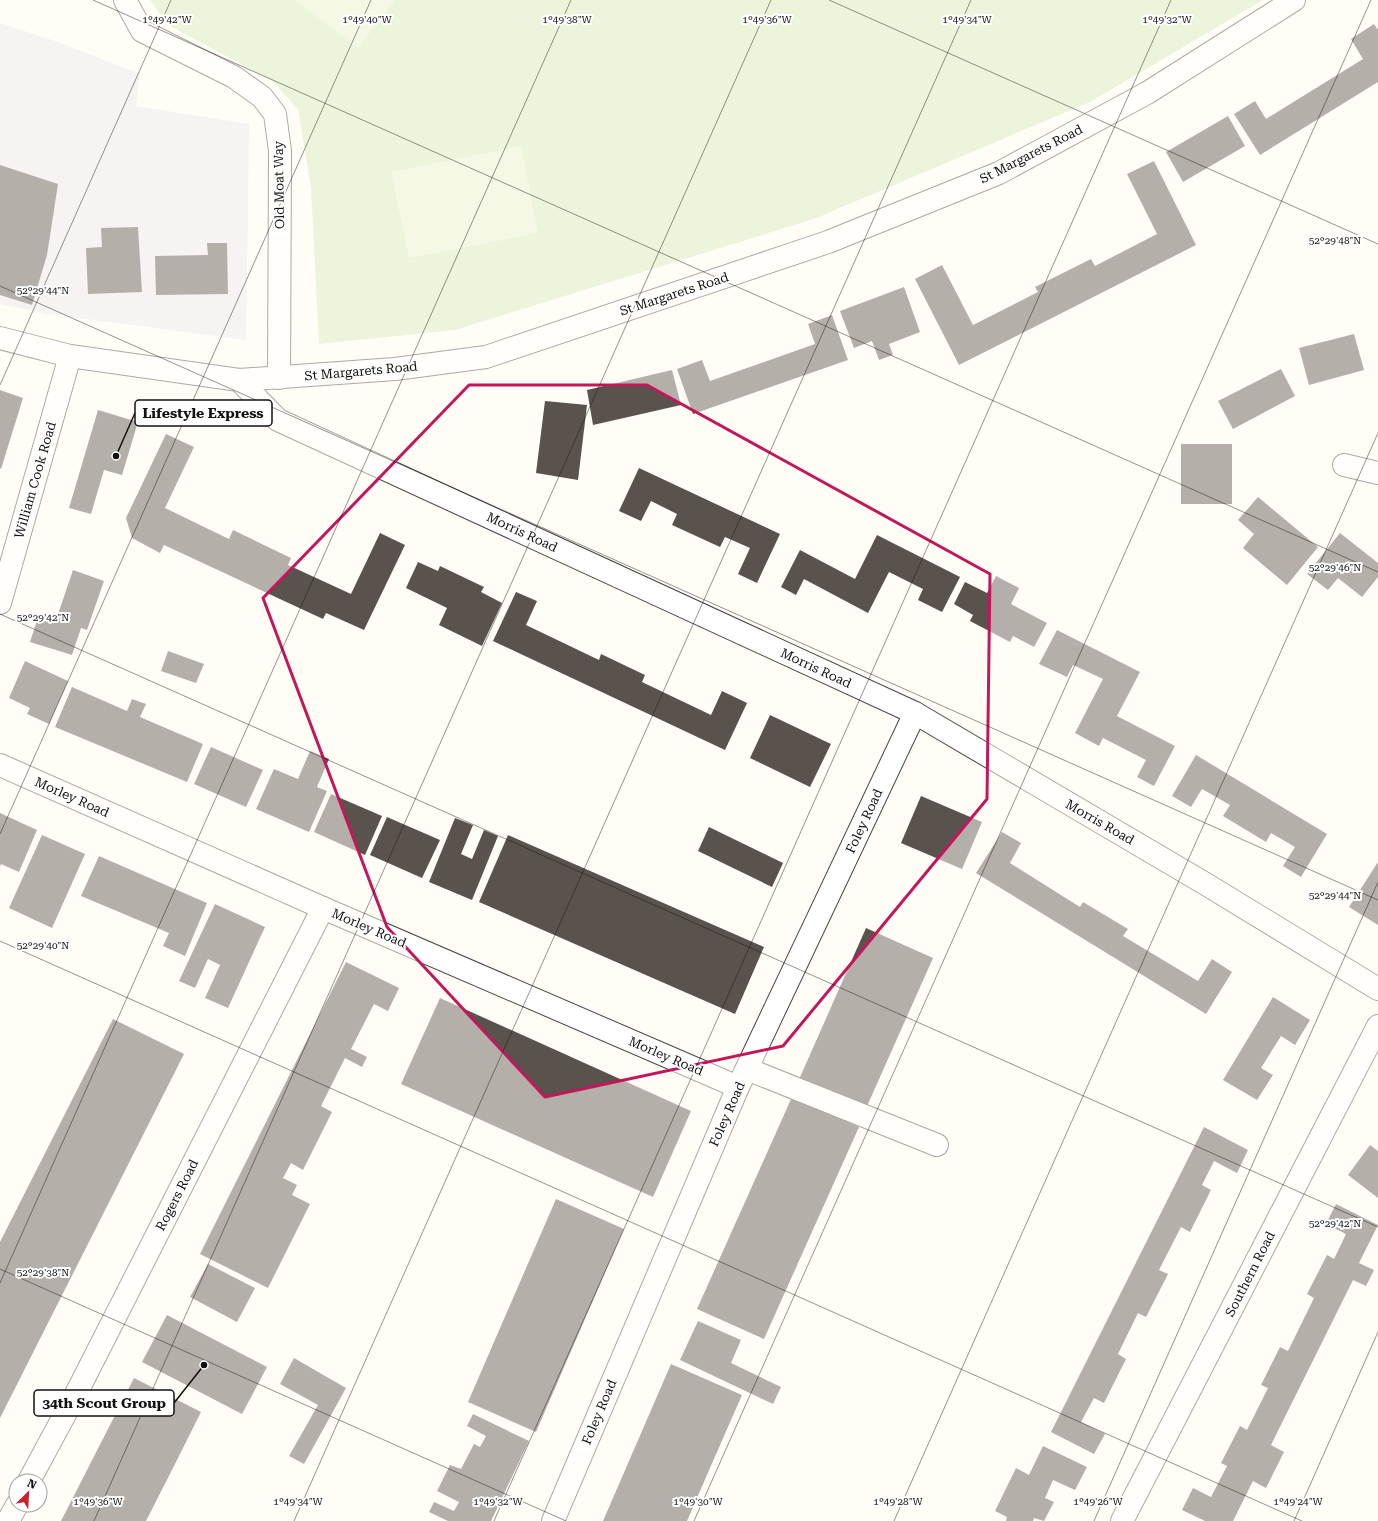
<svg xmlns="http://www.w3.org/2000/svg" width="1378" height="1521" font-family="'Roboto Serif',serif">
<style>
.industrial{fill:#eee6ef}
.green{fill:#d5ebbd}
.pitch{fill:#e6f2cf}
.building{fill:#5a524d}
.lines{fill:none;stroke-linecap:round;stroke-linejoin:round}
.minor-casing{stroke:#444;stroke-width:24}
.minor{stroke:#fff;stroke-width:22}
.marked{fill:none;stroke:#c2185b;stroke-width:3;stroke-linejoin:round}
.ticks{fill:none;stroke:#111;stroke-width:1;stroke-opacity:0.45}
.labels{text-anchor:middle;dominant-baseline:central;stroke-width:4;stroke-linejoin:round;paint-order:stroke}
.street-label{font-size:13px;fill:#111;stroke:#fff}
.ticks-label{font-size:10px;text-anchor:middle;fill:#111;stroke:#fff;stroke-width:4;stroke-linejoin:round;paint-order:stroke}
.leader{fill:none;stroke:#111;stroke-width:1.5}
.callout-dot{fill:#111;stroke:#fff;stroke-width:1.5}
.callout{fill:#fff;stroke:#111;stroke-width:1.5}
.callout-label{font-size:14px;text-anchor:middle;font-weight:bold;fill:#111}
</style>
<rect width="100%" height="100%" fill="#fffdf5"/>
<!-- industrial -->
<polygon class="industrial" points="0,23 58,42 140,74 136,106 249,124 246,340 48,314 0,304"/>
<!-- green -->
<polygon class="green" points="150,0 1263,0 1090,102 814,219 455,330 319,344 311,188 298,109 271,80 168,25"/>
<!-- pitch -->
<g class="pitch">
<polygon points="294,0 395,0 358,48"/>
<polygon points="521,146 538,233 409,258 391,172"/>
</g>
<!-- building -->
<g class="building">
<polygon points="1374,24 1378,30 1378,82 1260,155 1234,114 1255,101 1266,119 1363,59 1351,39"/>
<polygon points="1228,116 1245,146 1183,182 1166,152"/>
<polygon points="1154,161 1196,245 959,365 915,279 942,265 973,325 1038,292 1035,287 1091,259 1095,266 1157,234 1127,174"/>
<polygon points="0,165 58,184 47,255 32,305 0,295"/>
<polygon points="138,227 142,292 88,294 86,248 102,247 101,228"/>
<polygon points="207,243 227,243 228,294 156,295 155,256 208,255"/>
<polygon points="904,287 920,332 889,344 893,355 879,360 872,341 854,348 840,311"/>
<polygon points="832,315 848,360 693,414 677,369 702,360 710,381 815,344 808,324"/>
<polygon points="1354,334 1364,370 1309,385 1299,348"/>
<polygon points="1281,369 1295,396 1233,429 1218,401"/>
<polygon points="672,370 681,405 593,425 587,390"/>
<polygon points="0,390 23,398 1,469 0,468"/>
<polygon points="545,401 587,405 578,480 536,473"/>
<polygon points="98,410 138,422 122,475 104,470 91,514 69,508"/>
<polygon points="166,434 194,447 165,508 229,539 233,530 291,558 288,565 351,594 380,533 405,545 364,630 326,613 323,619 164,545 160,553 132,538 126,518"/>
<rect x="1181" y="444" width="51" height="60"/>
<polygon points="639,468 780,534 757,583 738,574 750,548 725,537 720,547 672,525 677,514 651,501 641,521 619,511"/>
<polygon points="1258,497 1318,547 1287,585 1243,548 1254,534 1238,520"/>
<polygon points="1340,533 1378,563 1378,577 1362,597 1338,578 1328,590 1307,574"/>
<polygon points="877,535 960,577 942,612 918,600 923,589 889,572 868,613 804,579 796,595 781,587 800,550 855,579"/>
<polygon points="418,562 438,571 440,566 484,587 481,592 502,603 482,646 439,625 447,608 406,588"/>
<polygon points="73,570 104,581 87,630 81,628 72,655 30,642 39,614 56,620"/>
<polygon points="996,576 1019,588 1011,604 1047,623 1034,647 1013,636 1010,642 970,621 973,615 954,604 965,582 987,593"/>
<polygon points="516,592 537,601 526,625 599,660 601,654 645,675 642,682 711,715 722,691 747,703 725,750 493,641"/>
<polygon points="1057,630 1140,672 1117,716 1175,746 1154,786 1137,777 1146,760 1103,738 1099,746 1075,733 1103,679 1073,665 1067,677 1039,664"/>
<polygon points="168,651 204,664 196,683 161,671"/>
<polygon points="25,661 68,681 49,724 27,714 30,708 9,698"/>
<polygon points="72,687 127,711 132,699 146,704 140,717 203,744 187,782 55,727"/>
<polygon points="770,715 831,744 810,787 750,758"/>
<polygon points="211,747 263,770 246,807 194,784"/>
<polygon points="310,751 329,759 317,787 327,791 309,832 256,809 274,769 298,779"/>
<polygon points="1196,755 1327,834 1301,877 1283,866 1295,847 1271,833 1266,842 1223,816 1230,805 1202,789 1191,807 1172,796"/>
<polygon points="331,794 382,816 365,855 314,832"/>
<polygon points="921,796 982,822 962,869 901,843"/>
<polygon points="0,813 37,830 19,872 1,864 0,867"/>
<polygon points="387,817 440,840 422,878 370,855"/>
<polygon points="455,818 473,825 461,854 472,859 484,830 498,836 472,900 429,882"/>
<polygon points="709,827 783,863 772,887 698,851"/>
<polygon points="1002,832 1021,843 1010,863 1080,907 1083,902 1128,929 1123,936 1198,981 1212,959 1232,972 1206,1014 976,873"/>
<polygon points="42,835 85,854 52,928 9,908"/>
<polygon points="508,835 764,947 735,1014 479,902"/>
<polygon points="99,856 207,903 185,956 163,946 169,933 81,896"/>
<polygon points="1378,862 1378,925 1349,907"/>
<polygon points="215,904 265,927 228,1008 205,998 220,965 208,959 195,988 179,981"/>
<polygon points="866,928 933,958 864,1113 797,1084"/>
<polygon points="346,962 399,988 388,1011 374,1004 351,1049 367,1057 362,1067 345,1058 321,1106 332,1112 303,1170 291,1163 283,1178 297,1185 292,1195 310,1204 268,1288 200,1254"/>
<polygon points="1273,997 1310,1020 1295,1045 1281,1036 1261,1068 1273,1075 1257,1100 1223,1080"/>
<polygon points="440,998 691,1111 653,1197 401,1084"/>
<polygon points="113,1019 184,1054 0,1418 0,1242"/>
<polygon points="792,1097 859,1127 764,1339 697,1309"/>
<polygon points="1204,1127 1248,1150 1237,1173 1214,1161 1202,1185 1211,1190 1190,1232 1181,1227 1159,1270 1168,1274 1146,1317 1138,1313 1118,1354 1126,1359 1104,1403 1094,1398 1081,1422 1105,1434 1094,1454 1051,1432"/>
<polygon points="1370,1145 1378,1151 1378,1198 1348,1175"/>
<polygon points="556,1199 624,1229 536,1432 468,1402"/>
<polygon points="1336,1204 1378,1225 1359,1263 1374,1270 1366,1286 1353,1280 1271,1445 1284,1452 1266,1488 1253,1481 1233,1521 1205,1521 1182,1510 1193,1488 1211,1497 1227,1466 1221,1463 1240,1426 1247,1430 1268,1388 1261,1385 1280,1347 1288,1351 1314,1298 1307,1294 1327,1255 1334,1259 1346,1234 1326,1224"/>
<polygon points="208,1264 255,1288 237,1322 190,1297"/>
<polygon points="167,1315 267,1367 242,1414 142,1362"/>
<polygon points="698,1321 741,1340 731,1363 781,1387 773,1404 680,1360"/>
<polygon points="294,1358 346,1388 304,1464 289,1456 318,1405 280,1384"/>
<polygon points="671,1364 742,1395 710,1468 687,1521 603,1521"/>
<polygon points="134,1378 201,1412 174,1466 146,1521 61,1521"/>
<polygon points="473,1414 529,1441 491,1521 448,1521 429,1512 434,1502 454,1511 459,1502 437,1491 450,1465 461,1469 474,1444 480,1447 486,1436 467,1426"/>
<polygon points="1043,1446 1087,1467 1075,1490 1053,1480 1045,1498 1054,1502 1044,1521 1034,1518 1033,1521 1006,1521 1007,1517 995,1511 1016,1468 1029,1475"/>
</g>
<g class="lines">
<defs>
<g id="minor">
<polyline points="125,0 142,31 234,77 262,97 275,114 280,151 279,378"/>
<polyline points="0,338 70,356 239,380 395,369 486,357 828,242 999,173 1147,93 1294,0"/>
<polyline points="239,380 278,420 915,713 1204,883 1378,989"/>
<polyline points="1344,465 1378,473"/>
<polyline points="0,603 70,356"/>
<polyline points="0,765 323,908 738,1087"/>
<polyline points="747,1069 937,1145"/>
<polyline points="29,1481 78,1390 323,908"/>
<polyline points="8,1521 17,1505"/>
<polyline points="553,1521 738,1087 915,713"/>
<polyline points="1122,1521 1378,1026"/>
</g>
</defs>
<!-- minor casing -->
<use href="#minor" class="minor-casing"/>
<!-- minor -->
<use href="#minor" class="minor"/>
</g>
<!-- marked area -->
<path d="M0 0H1378V1521H0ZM469,385H647L990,574L987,799L783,1046L545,1097L387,927L263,598Z" fill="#fffdf5" fill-opacity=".55" fill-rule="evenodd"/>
<path class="marked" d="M469,385H647L990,574L987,799L783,1046L545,1097L387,927L263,598Z"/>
<!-- ticks -->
<path class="ticks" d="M93,0L1378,572M829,0L1378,244M0,286L1378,900M0,385L171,0M0,614L1378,1227M0,834L371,0M0,941L1302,1521M0,1269L566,1521M0,1283L571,0M94,1521L771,0M294,1521L971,0M494,1521L1171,0M694,1521L1371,0M894,1521L1378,433M1094,1521L1378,882M1294,1521L1378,1332"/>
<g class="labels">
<!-- street labels -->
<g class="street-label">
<text transform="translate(1031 154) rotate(-27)">St Margarets Road</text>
<text transform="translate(279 185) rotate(-91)">Old Moat Way</text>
<text transform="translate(674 294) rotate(-18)">St Margarets Road</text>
<text transform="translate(361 371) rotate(-5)">St Margarets Road</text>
<text transform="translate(35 480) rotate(-74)">William Cook Road</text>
<text transform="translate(522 532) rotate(25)">Morris Road</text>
<text transform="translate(816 668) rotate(25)">Morris Road</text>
<text transform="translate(72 797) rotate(24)">Morley Road</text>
<text transform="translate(864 821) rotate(-65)">Foley Road</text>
<text transform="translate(1100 822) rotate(30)">Morris Road</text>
<text transform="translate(369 928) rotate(23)">Morley Road</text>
<text transform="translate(666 1056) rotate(23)">Morley Road</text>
<text transform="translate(727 1114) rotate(-66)">Foley Road</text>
<text transform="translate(177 1195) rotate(-63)">Rogers Road</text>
<text transform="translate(1250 1274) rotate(-63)">Southern Road</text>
<text transform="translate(599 1412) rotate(-67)">Foley Road</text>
</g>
</g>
<g class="ticks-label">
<text x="167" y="23">1°49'42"W</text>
<text x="367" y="23">1°49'40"W</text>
<text x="567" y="23">1°49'38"W</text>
<text x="767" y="23">1°49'36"W</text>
<text x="967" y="23">1°49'34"W</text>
<text x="1167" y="23">1°49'32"W</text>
<text x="1335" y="244">52°29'48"N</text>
<text x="43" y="294">52°29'44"N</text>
<text x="1335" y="571">52°29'46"N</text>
<text x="43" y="621">52°29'42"N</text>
<text x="1335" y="899">52°29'44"N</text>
<text x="43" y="949">52°29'40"N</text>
<text x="1335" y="1227">52°29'42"N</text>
<text x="43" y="1276">52°29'38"N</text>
<text x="98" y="1505">1°49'36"W</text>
<text x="298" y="1505">1°49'34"W</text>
<text x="498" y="1505">1°49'32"W</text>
<text x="698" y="1505">1°49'30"W</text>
<text x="898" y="1505">1°49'28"W</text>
<text x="1098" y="1505">1°49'26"W</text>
<text x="1298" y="1505">1°49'24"W</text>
</g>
<!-- callouts -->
<path class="leader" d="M116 456L135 413M204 1365L174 1403"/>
<g class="callout-dot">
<circle cx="116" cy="456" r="4"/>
<circle cx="204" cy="1365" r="4"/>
</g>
<g class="callout">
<rect x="135" y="400" width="137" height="26" rx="4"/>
<rect x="34" y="1390" width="140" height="26" rx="4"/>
</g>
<g class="callout-label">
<text x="203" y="418">Lifestyle Express</text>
<text x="104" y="1408">34th Scout Group</text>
</g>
<!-- north arrow -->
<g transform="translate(28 1493) rotate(24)"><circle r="19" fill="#ffffff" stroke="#a0a0a0"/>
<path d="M0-3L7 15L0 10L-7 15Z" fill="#c4262e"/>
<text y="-6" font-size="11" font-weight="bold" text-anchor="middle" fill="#111111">N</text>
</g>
</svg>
